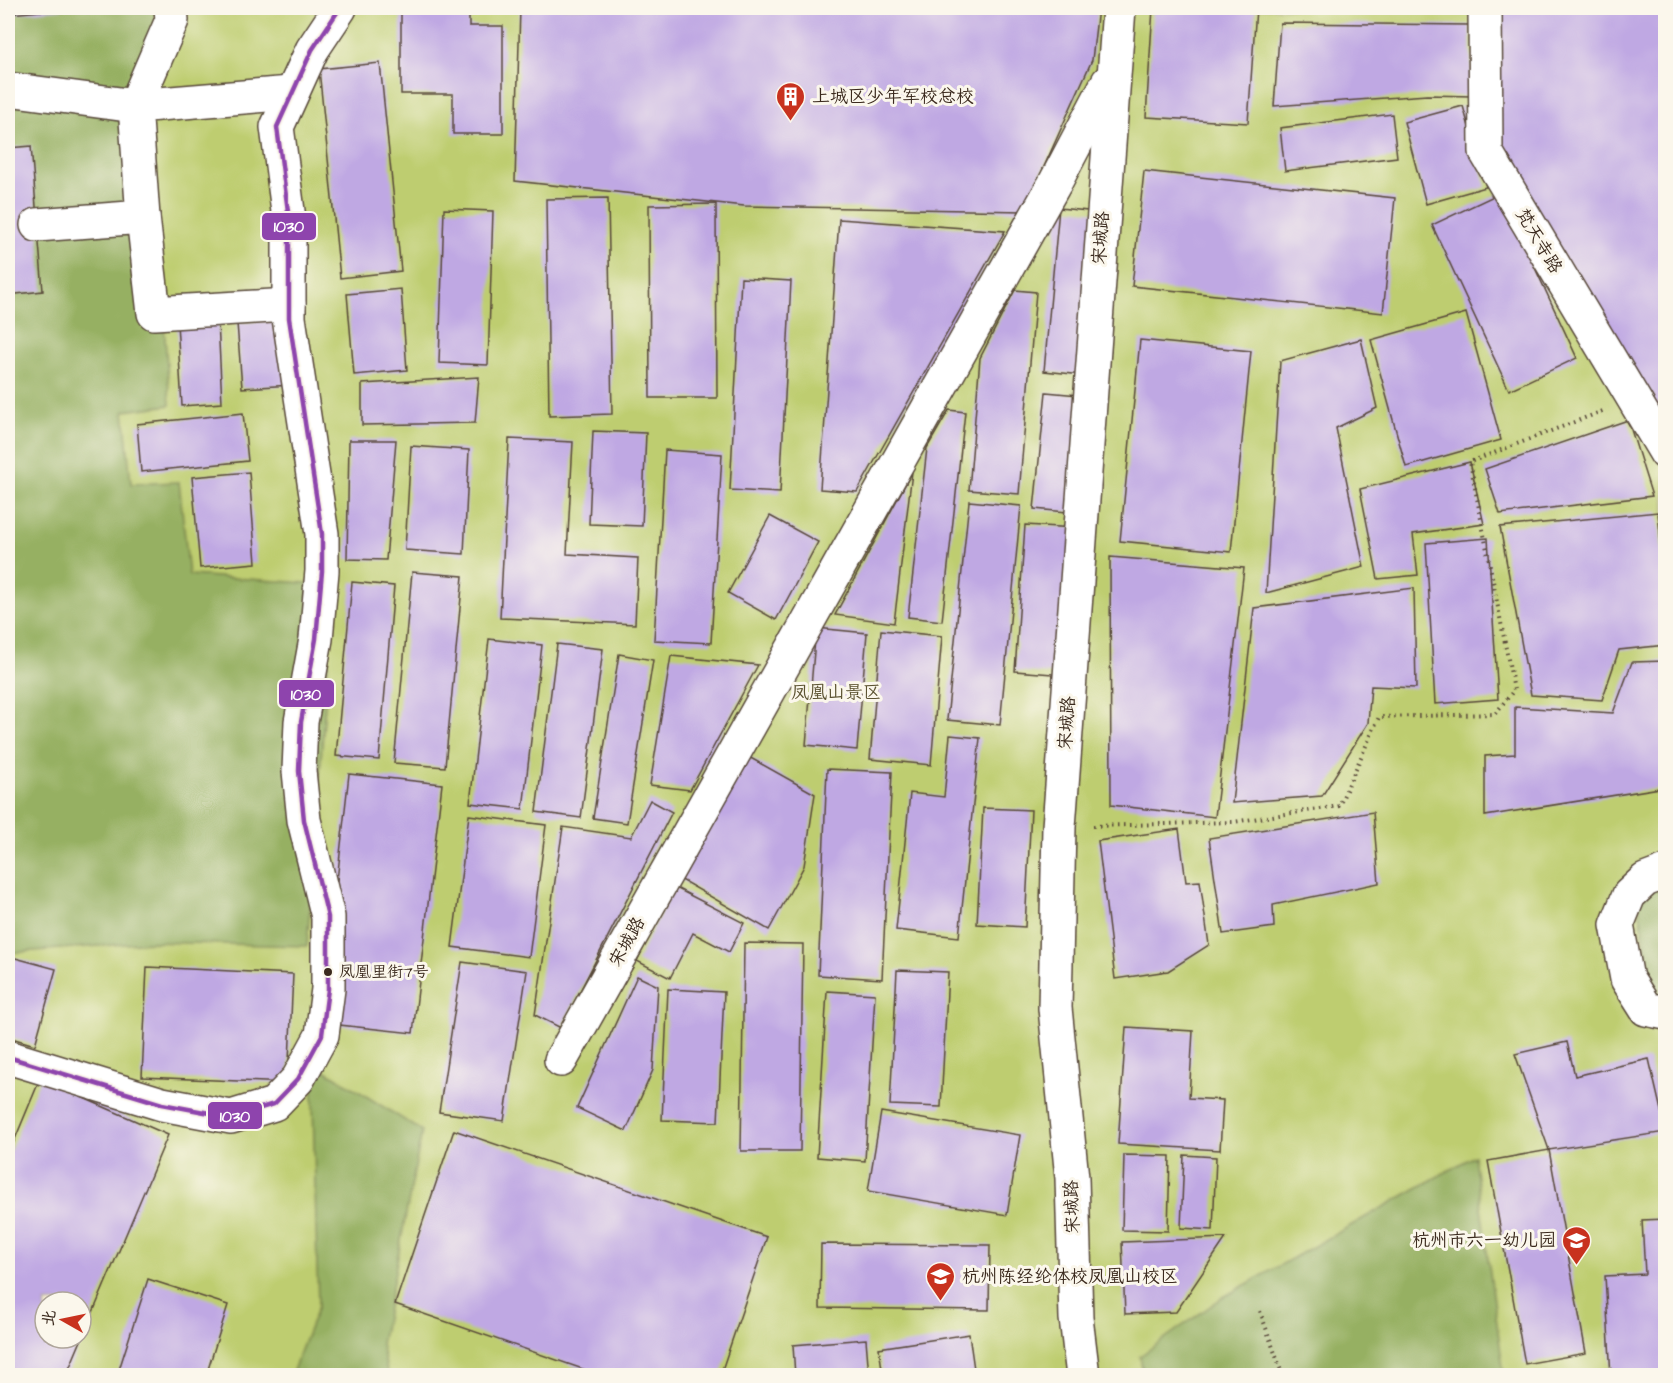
<svg xmlns="http://www.w3.org/2000/svg" width="1673" height="1383" font-family="'Architects Daughter','LXGW WenKai TC',sans-serif">
<style>
.green{fill:#becd6f;stroke:#7c7c46;stroke-width:1.5;fill-rule:evenodd}
.forest{fill:#96b062;stroke:#686d40;stroke-width:1.5}
.building{fill:#bfa8e3;fill-rule:evenodd}
.lines{fill:none;stroke-linecap:round;stroke-linejoin:round}
.minor-casing{stroke:#574739;stroke-width:36}
.path{stroke:#574739;stroke-width:4;stroke-dasharray:1.5 4.5;stroke-linecap:butt}
.minor{stroke:#fff;stroke-width:33}
.bus-1-casing{stroke:#fbf7ec;stroke-width:9}
.bus-1{stroke:#8e44ad;stroke-width:4.5}
.bus-dot{fill:#3b2a1e;stroke:#fbf7ec;stroke-width:2}
.labels{text-anchor:middle;dominant-baseline:central;stroke-width:6;stroke-linejoin:round;paint-order:stroke}
.bus-label{font-size:16px;fill:#3b2a1e;stroke:#fbf7ec;text-anchor:start}
.poi-label{font-size:18px;fill:#3b2a1e;stroke:#fbf7ec;text-anchor:start}
.street-label{font-size:18px;fill:#3b2a1e;stroke:#fbf7ec}
.park-label{font-size:18px;fill:#5c5332;stroke:#fbf7ec}
.line-badge{stroke:#fbf7ec;stroke-width:2}
.badge-label{font-size:16px;text-anchor:middle;font-weight:bold;fill:#fff}
</style>
<rect width="100%" height="100%" fill="#fbf7ec"/>
<filter id="ink" filterUnits="userSpaceOnUse"><feTurbulence type="fractalNoise" baseFrequency=".0167" numOctaves="2"/><feDisplacementMap in="SourceGraphic" scale="12" xChannelSelector="R" yChannelSelector="G"/><feConvolveMatrix kernelMatrix="1 2 1 2 8 2 1 2 1" color-interpolation-filters="sRGB"/></filter>
<filter id="wash" filterUnits="userSpaceOnUse"><feTurbulence type="fractalNoise" baseFrequency=".008" numOctaves="4" result="noise"/><feDisplacementMap in="SourceGraphic" scale="24" xChannelSelector="R" yChannelSelector="G"/><feGaussianBlur stdDeviation="1.35" result="paint"/><feColorMatrix in="noise" values="0 0 0 0 0 0 0 0 0 0 0 0 0 0 0 0 0 1.4 0 .05"/><feComposite in="paint" operator="in"/></filter>
<g filter="url(#wash)">
<rect width="100%" height="100%" fill="#f3e9d0"/>
<!-- green -->
<path class="green" d="M8,8H1665V1375H8ZM45,1302H81V1338H45Z"/>
<!-- forest -->
<g class="forest">
<polygon points="8,8 171,8 135,106 164,325 170,405 124,411 131,484 179,482 189,575 334,585 307,946 151,942 8,953"/>
<polygon points="1665,885 1665,1072 1637,893"/>
<polygon points="312,1062 422,1131 381,1344 388,1375 291,1376 318,1306"/>
<polygon points="1474,1156 1504,1375 1143,1375 1140,1356 1222,1298"/>
</g>
<g id="blocks">
<!-- building -->
<g class="building">
<polygon points="9,8 62,8 62,9 10,14"/>
<polygon points="401,8 469,8 469,26 503,26 503,134 453,134 453,94 401,94"/>
<polygon points="520,8 1098,8 1092,60 1024,211 744,206 515,181"/>
<polygon points="1153,8 1256,8 1248,123 1146,117"/>
<rect x="1304" y="8" width="57" height="2"/>
<polygon points="1485,8 1666,8 1666,438 1486,152"/>
<polygon points="1280,23 1470,25 1472,96 1427,95 1274,106"/>
<polygon points="380,63 401,271 340,278 319,69"/>
<polygon points="1463,106 1486,187 1426,204 1404,122"/>
<polygon points="1392,114 1397,157 1285,171 1280,128"/>
<polygon points="31,146 43,291 8,295 8,148"/>
<polygon points="1144,171 1395,198 1383,313 1132,286"/>
<polygon points="1500,193 1577,358 1509,390 1432,225"/>
<polygon points="608,198 612,414 549,416 546,199"/>
<polygon points="716,204 717,398 650,398 649,205"/>
<polygon points="1059,208 1097,212 1082,375 1044,371"/>
<polygon points="444,209 493,211 488,365 439,363"/>
<polygon points="839,219 1005,231 857,492 820,489"/>
<polygon points="741,278 791,281 780,493 730,490"/>
<polygon points="401,289 407,370 354,375 347,294"/>
<polygon points="1015,290 1036,292 1019,494 969,490 980,358"/>
<polygon points="1466,313 1501,440 1406,467 1371,340"/>
<polygon points="287,320 292,385 242,388 237,323"/>
<polygon points="218,321 222,403 182,406 177,323"/>
<polygon points="1361,339 1377,408 1336,428 1364,567 1266,593 1280,361"/>
<polygon points="1140,340 1251,351 1231,552 1120,541"/>
<polygon points="479,377 475,423 362,425 362,384"/>
<polygon points="1046,392 1089,396 1078,513 1034,509"/>
<polygon points="949,410 965,412 942,621 908,617 927,448"/>
<polygon points="243,413 248,461 141,472 137,424"/>
<polygon points="1628,420 1652,496 1500,514 1485,469"/>
<polygon points="593,431 646,433 642,526 589,524"/>
<polygon points="509,439 573,442 567,554 638,558 635,624 500,618"/>
<polygon points="349,440 396,440 386,560 347,559"/>
<polygon points="411,446 469,450 464,554 405,550"/>
<polygon points="665,450 722,454 711,643 654,640"/>
<polygon points="1470,462 1484,524 1413,534 1418,575 1378,579 1360,489"/>
<polygon points="249,472 256,563 200,568 192,477"/>
<polygon points="912,472 894,623 835,615"/>
<polygon points="969,501 1021,506 1000,725 947,720"/>
<polygon points="1658,512 1666,595 1666,645 1619,650 1602,700 1531,695 1500,527"/>
<polygon points="770,516 818,542 776,620 728,593"/>
<polygon points="1025,525 1076,528 1065,675 1015,671"/>
<polygon points="1488,538 1498,699 1435,704 1426,543"/>
<polygon points="1110,557 1244,568 1215,817 1111,805"/>
<polygon points="412,572 463,576 445,767 394,763"/>
<polygon points="352,582 394,586 379,760 336,756"/>
<polygon points="1414,588 1416,688 1371,686 1368,723 1322,796 1232,803 1254,608"/>
<polygon points="816,628 867,633 857,750 806,745"/>
<polygon points="881,630 942,636 931,765 870,759"/>
<polygon points="489,639 542,645 523,809 470,803"/>
<polygon points="557,644 603,649 581,818 536,812"/>
<polygon points="619,654 653,660 627,823 593,818"/>
<polygon points="671,656 758,665 690,790 650,785"/>
<polygon points="1666,661 1666,787 1485,816 1485,756 1515,754 1515,707 1613,713 1632,662"/>
<polygon points="950,735 980,738 959,937 896,930 910,793 944,797"/>
<polygon points="747,756 815,794 804,866 769,930 678,878"/>
<polygon points="827,769 892,772 882,979 818,975"/>
<polygon points="349,774 442,784 413,1033 321,1023"/>
<polygon points="650,800 672,812 561,1028 535,1015 563,827 631,837"/>
<polygon points="983,808 1031,810 1025,927 977,924"/>
<polygon points="1373,812 1379,883 1273,905 1274,927 1223,934 1209,838"/>
<polygon points="469,815 546,825 529,957 452,947"/>
<polygon points="1179,829 1186,882 1200,881 1209,945 1168,971 1115,979 1098,841"/>
<polygon points="674,887 744,923 729,952 693,933 670,978 637,961"/>
<polygon points="744,943 803,944 800,1151 741,1151"/>
<polygon points="8,956 56,969 35,1045 8,1037"/>
<polygon points="462,962 527,971 504,1121 439,1112"/>
<polygon points="147,967 293,974 288,1083 142,1077"/>
<polygon points="897,970 948,972 941,1107 890,1105"/>
<polygon points="637,976 658,986 653,1070 626,1131 577,1108"/>
<polygon points="668,989 724,992 718,1122 662,1120"/>
<polygon points="827,991 875,994 865,1161 817,1157"/>
<polygon points="1126,1027 1193,1031 1189,1098 1223,1100 1220,1150 1118,1144"/>
<polygon points="1567,1042 1575,1076 1649,1059 1666,1132 1549,1150 1515,1054"/>
<path d="M40,1079L168,1135L66,1376H8V1156ZM45,1302H81V1338H45Z"/>
<polygon points="881,1112 1020,1135 1007,1215 868,1191"/>
<polygon points="454,1130 767,1237 720,1376 603,1376 395,1304"/>
<polygon points="1549,1150 1586,1353 1525,1364 1488,1161"/>
<polygon points="1124,1155 1170,1156 1168,1231 1122,1230"/>
<polygon points="1184,1155 1216,1157 1213,1230 1181,1228"/>
<polygon points="1666,1219 1666,1376 1611,1376 1605,1276 1645,1274 1642,1220"/>
<polygon points="1226,1238 1176,1312 1125,1314 1122,1242"/>
<polygon points="821,1244 990,1245 989,1310 820,1308"/>
<polygon points="148,1279 228,1305 206,1376 117,1376"/>
<polygon points="969,1334 975,1376 883,1376 879,1348"/>
<polygon points="866,1339 869,1376 795,1376 793,1345"/>
</g>
</g>
</g>
<g filter="url(#ink)">
<use href="#blocks" fill-opacity="0" stroke="#574739" stroke-width="1.5"/>
<g class="lines">
<defs>
<g id="minor">
<polyline points="1485,8 1486,152 1666,453"/>
<polyline points="8,89 135,106 172,20 171,8"/>
<polyline points="143,217 135,106 291,93"/>
<polyline points="37,225 143,217 154,313 289,305"/>
<polyline points="1666,872 1645,880 1629,895 1617,925 1627,979 1646,1009 1666,1013"/>
<polyline points="8,1057 162,1104 231,1117 274,1104 298,1079 322,1035 328,989 328,917 304,820 299,771 301,722 316,639 322,571 322,534 289,318 289,219 277,127 312,50 340,8"/>
<polyline points="561,1060 1055,183 1108,82"/>
<polyline points="1083,1376 1076,1318 1072,1178 1055,1008 1059,827 1119,8"/>
</g>
</defs>
<!-- minor casing -->
<use href="#minor" class="minor-casing"/>
<!-- path -->
<g class="path">
<polyline points="1093,826 1233,822 1339,806 1379,717 1495,714 1514,690 1470,462 1603,411"/>
<polyline points="1260,1311 1283,1376"/>
</g>
<!-- minor -->
<use href="#minor" class="minor"/>
<defs>
<polyline id="bus-1" points="8,1057 162,1104 231,1117 274,1104 298,1079 322,1035 328,989 328,917 304,820 299,771 301,722 316,639 322,571 322,534 289,318 289,219 277,127 312,50 340,8"/>
</defs>
<!-- bus-1 casing -->
<use href="#bus-1" class="bus-1-casing"/>
<!-- bus-1 -->
<use href="#bus-1" class="bus-1"/>
</g>
</g>
<!-- icons -->
<defs>
<symbol id="building-pin" viewBox="-11 -11 22 30"><path d="M0 17L-7.5 6A9.5 9.5 0 1 1 7.5 6Z" fill="#c8321e" stroke="#fbf7ec"/><path d="M-4-6H4V6H1V3H-1V6H-4ZM-2.5-4.3h1.7v1.8h-1.7ZM.8-4.3h1.7v1.8H.8ZM-2.5-1h1.7V.8h-1.7ZM.8-1h1.7V.8H.8Z" fill="#fff"/></symbol>
<symbol id="school-pin" viewBox="-11 -11 22 30"><path d="M0 17L-7.5 6A9.5 9.5 0 1 1 7.5 6Z" fill="#c8321e" stroke="#fbf7ec"/><path d="M0-5L7-2L0 1L-7-2ZM-4 1L0 2.5L4 1V4Q0 6-4 4Z" fill="#fff"/></symbol>
</defs>
<g fill-rule="evenodd">
<use href="#building-pin" x="774" y="80" width="33" height="45"/>
<use href="#school-pin" x="1560" y="1224" width="33" height="45"/>
<use href="#school-pin" x="924" y="1260" width="33" height="45"/>
</g>
<!-- markers -->
<circle class="bus-dot" cx="328" cy="972" r="5"/>
<g class="labels">
<!-- bus labels -->
<g class="bus-label">
<text x="339" y="972">凤凰里街7号</text>
</g>
<!-- poi labels -->
<g class="poi-label">
<text x="812" y="96">上城区少年军校总校</text>
<text x="1556" y="1240" text-anchor="end">杭州市六一幼儿园</text>
<text x="962" y="1276">杭州陈经纶体校凤凰山校区</text>
</g>
<!-- street labels -->
<g class="street-label">
<text transform="translate(1101 238) rotate(-86)">宋城路</text>
<text transform="translate(1539 241) rotate(59)">梵天寺路</text>
<text transform="translate(1067 723) rotate(-86)">宋城路</text>
<text transform="translate(627 942) rotate(-61)">宋城路</text>
<text transform="translate(1072 1207) rotate(-92)">宋城路</text>
</g>
<!-- park labels -->
<g class="park-label">
<text x="836" y="692">凤凰山景区</text>
</g>
</g>
<g class="line-badge">
<rect x="261" y="212" width="56" height="29" rx="6" fill="#8e44ad"/>
<rect x="278" y="679" width="57" height="29" rx="6" fill="#8e44ad"/>
<rect x="207" y="1101" width="56" height="29" rx="6" fill="#8e44ad"/>
</g>
<g class="badge-label">
<text x="289" y="232">1030</text>
<text x="306" y="700">1030</text>
<text x="235" y="1122">1030</text>
</g>
<!-- margin -->
<rect width="1673" height="1383" fill="none" stroke="#fbf7ec" stroke-width="30"/>
<!-- north arrow -->
<g transform="translate(63 1320) rotate(279)"><circle r="28" fill="#fbf7ec" stroke="#aea59a" stroke-width="1.5"/>
<path d="M0-4.5L10 22L0 15L-10 22Z" fill="#c8321e"/>
<text y="-9" font-size="16" font-weight="bold" text-anchor="middle" fill="#3b2a1e">北</text>
</g>
</svg>
